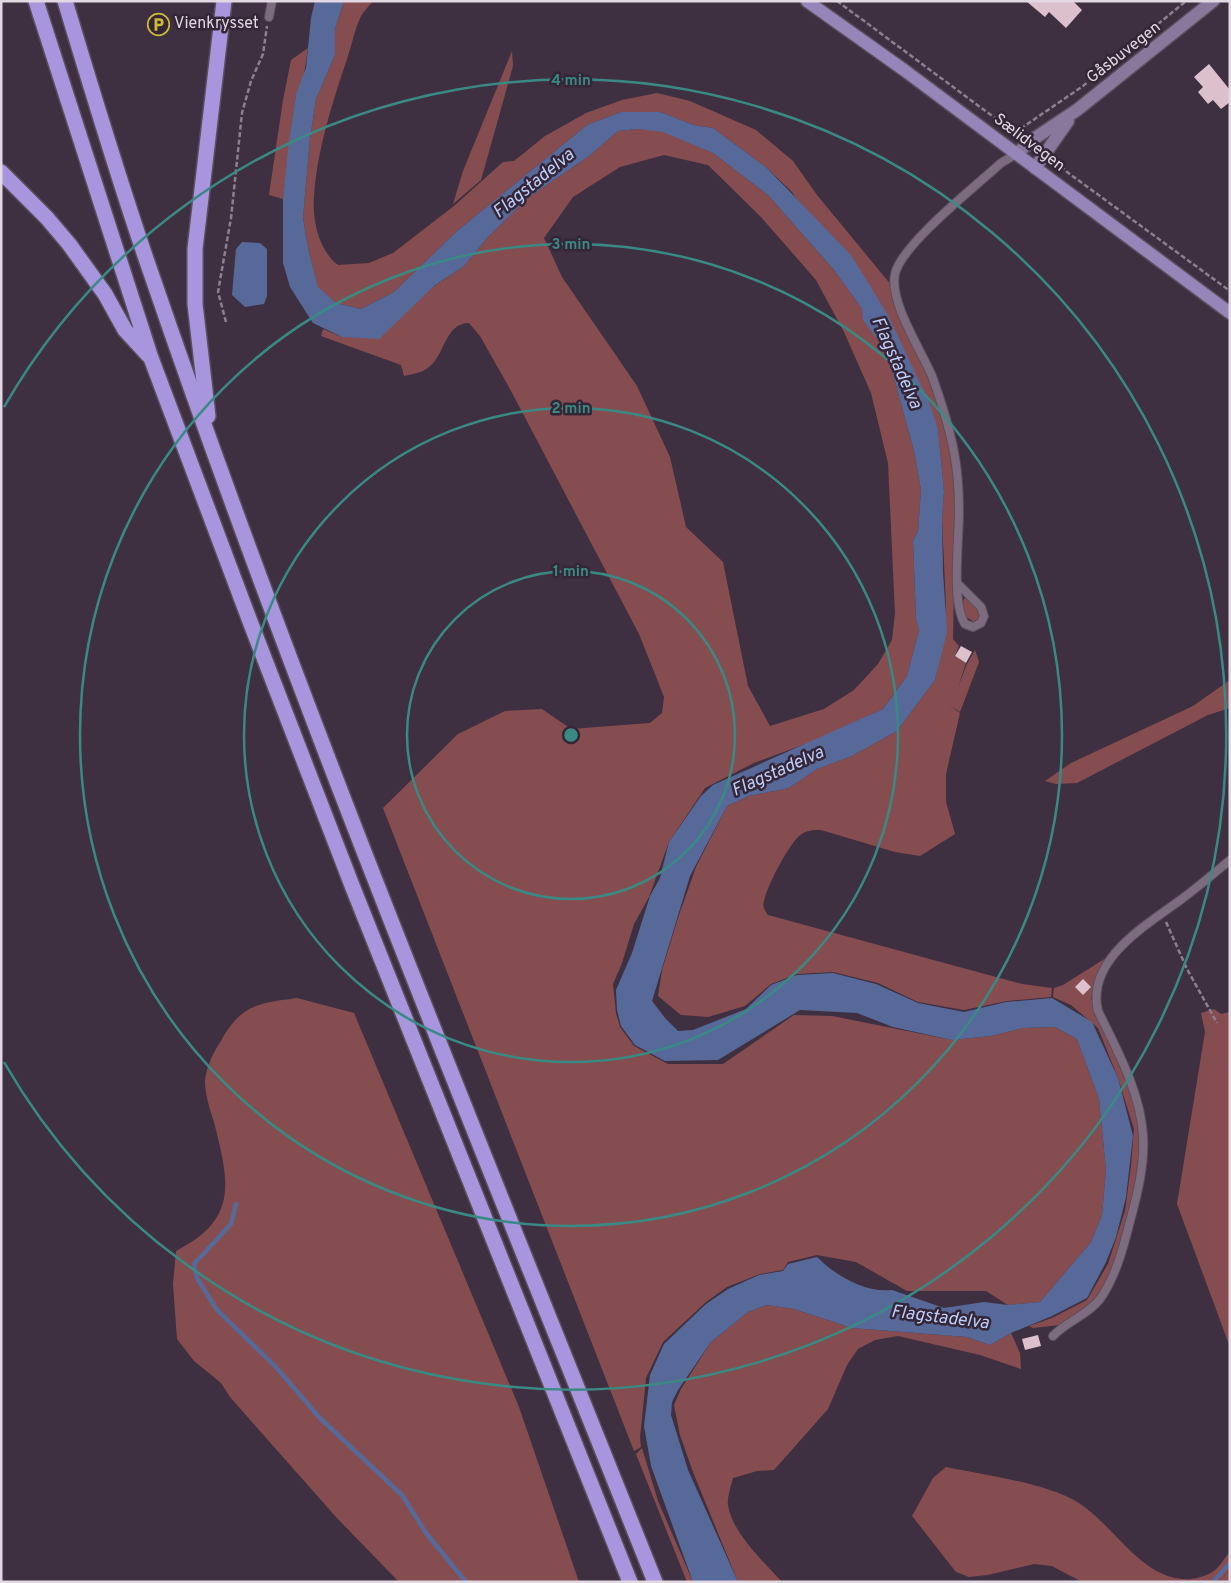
<svg xmlns="http://www.w3.org/2000/svg" width="1231" height="1583" font-family="Overpass,sans-serif">
<style>
.green{fill:#864d50;fill-rule:evenodd}
.water{fill:#576999}
.lines{fill:none;stroke-linecap:round;stroke-linejoin:round}
.stream{stroke:#576999;stroke-width:4.5}
.building{fill:#dcc0cc}
.service-casing{stroke:#5a4e5c;stroke-width:10}
.secondary-casing{stroke:#5a4e5c;stroke-width:15}
.primary-casing{stroke:#5a4e5c;stroke-width:15}
.motorway-casing{stroke:#5a4e5c;stroke-width:18}
.path{stroke:#8c808e;stroke-width:2.5;stroke-dasharray:5 2.5;stroke-linecap:butt}
.service{stroke:#7d6c7f;stroke-width:8}
.secondary{stroke:#8a789c;stroke-width:12}
.primary{stroke:#9685b8;stroke-width:12}
.motorway{stroke:#a795de;stroke-width:15}
.ring{fill:none;stroke:#398a85;stroke-width:2.5}
.labels{text-anchor:middle;dominant-baseline:central;stroke-width:5;stroke-linejoin:round;paint-order:stroke}
.poi-label{font-size:16px;fill:#e1d8e3;stroke:#352637;text-anchor:start}
.street-label{font-size:16px;fill:#e1d8e3;stroke:#352637}
.water-label{font-size:18px;font-style:italic;fill:#bccefb;stroke:#352637}
.centre{fill:#398a85;stroke:#352637;stroke-width:2.5}
.ring-label{font-size:15px;text-anchor:middle;font-weight:bold;fill:#398a85;stroke:#352637;stroke-width:5;stroke-linejoin:round;paint-order:stroke}
</style>
<rect width="100%" height="100%" fill="#3f3041"/>
<!-- green -->
<g class="green">
<path d="M347,1H373C369,6 364,11 361,16C355,28 352,44 348,56C333,101 317,149 314,197C312,220 319,251 338,265L369,263L393,253L454,206L503,162L514,161L545,136L586,113L622,100L657,93L690,101L756,130L793,161L817,195L892,286L920,351L949,427L956,484L953,639L959,646L955,656L966,663L958,687L967,664L975,650L979,662L960,712L949,705L960,713L946,774V802L955,834L920,856L895,852L821,830C813,830 806,830 799,836C788,846 767,886 764,901C762,907 765,911 768,915L1022,984L1052,988L1051,997L1007,1001L964,1010L918,1002L878,983L833,972L797,974L771,984L745,1006L708,1017L681,1015L658,996L662,970L678,918L696,867L727,806L749,796L789,788L817,769L852,756L897,731L935,680L939,662L946,606L942,519L944,491L938,429L792,192L767,168L713,128L694,125L660,112H621L587,125L457,231L394,292L361,309L336,303L318,288L309,252L303,218L310,139L316,99L335,55V29L343,4Z"/>
<polygon points="308,48 303,81 296,94 283,199 269,195 283,100 291,60"/>
<polygon points="512,51 513,66 481,180 453,204 463,171"/>
<path d="M638,129L663,131L713,153L768,195L834,270L862,309L864,320L887,352L914,451L921,490L918,531L913,541L916,619L919,630L907,676L883,709L816,740L754,763L705,788L669,842L649,897L634,924L622,963L613,984L616,1013L620,1027L634,1046L668,1064H723L794,1015L832,1016L952,1040L991,1036L1023,1028L1055,1027L1077,1039L1099,1099L1106,1170L1102,1215L1091,1242L1040,1302L1008,1305L986,1291H907L856,1262L817,1255L788,1262L783,1270L760,1274L727,1287L706,1302L663,1342L646,1378L640,1438L641,1447L634,1451L383,808L458,734L505,711L542,709L571,729L650,723L662,713L664,697L639,634L510,389L480,336L469,323C445,323 445,355 429,367C422,373 413,374 404,376L401,365L321,336L323,329L342,337H359L464,266L488,237L528,198L589,156L618,131ZM664,155L708,165L761,217L816,280L844,332L871,393L888,463L895,613L892,640L878,664L854,690L824,709L770,726L748,686L723,562L686,527L670,457L637,386L562,277L544,238L573,197L620,167Z"/>
<polygon points="966,596 981,607 980,619 974,622 965,616 963,601"/>
<polygon points="1230,680 1230,708 1208,715 1077,783 1056,784 1045,781 1071,763 1193,706"/>
<polygon points="1106,958 1109,960 1099,976 1091,998 1138,1106 1143,1165 1113,1273 1097,1299 1060,1325 1033,1328 1029,1326 1052,1318 1087,1300 1108,1264 1125,1211 1131,1166 1134,1129 1118,1078 1098,1028 1071,1005 1053,997 1054,988 1063,985"/>
<path d="M297,998L354,1013L519,1407L579,1582H399L336,1517L230,1397L221,1383L194,1361L177,1339L173,1284L176,1251C239,1219 229,1182 214,1122C210,1110 205,1094 205,1081C206,1067 214,1051 222,1039C242,1004 260,1003 297,998Z"/>
<polygon points="1214,1009 1221,1014 1230,1012 1230,1347 1177,1204 1205,1032 1201,1013"/>
<path d="M767,1305L794,1309L852,1328L967,1337L990,1345L1011,1333L1020,1353L1021,1369L980,1355L898,1336L875,1340L858,1349L847,1365L828,1409L774,1470L757,1471L733,1478C731,1486 727,1497 728,1505C732,1533 764,1562 782,1582H738L693,1472L680,1435L674,1405L681,1389L711,1342L748,1312Z"/>
<polygon points="642,1448 658,1501 693,1582 687,1582 636,1454"/>
<path d="M946,1467C984,1475 1033,1481 1068,1497C1111,1516 1139,1583 1191,1579C1199,1578 1209,1575 1215,1570C1221,1565 1225,1557 1230,1552V1582H1082L1052,1566L1034,1564L988,1575L969,1577L956,1572L912,1516L933,1478Z"/>
</g>
<!-- water -->
<g class="water">
<path d="M315,1H347L343,4L335,29V55L316,99L310,139L303,218L309,252L318,287L336,303L361,309L394,292L457,231L587,125L621,112H660L694,125L713,128L767,168L851,255L888,315L929,402L938,429L944,491L942,519L943,572L947,632L935,680L897,731L852,756L817,769L789,788L749,796L727,806L690,876L652,1001L665,1018L678,1031L693,1030L746,1009L771,985L797,975L833,973L876,984L918,1003L964,1012L1006,1002L1052,998L1092,1022L1118,1078L1133,1136L1126,1197L1116,1237L1106,1262L1087,1298L1052,1316L1011,1333L990,1345L967,1337L852,1328L794,1309L767,1305L748,1312L711,1342L678,1390L672,1402L671,1415L688,1470L738,1582H693L651,1466L644,1426L650,1375L664,1344L706,1304L728,1289L759,1275L783,1271L788,1264L817,1257C835,1275 865,1293 892,1290L944,1308L984,1302L1008,1305L1040,1302L1091,1242L1102,1215L1106,1170L1099,1099L1077,1039L1055,1027L1023,1028L991,1036L952,1040L893,1027L857,1013L800,1010L718,1060L665,1061L635,1045L621,1026L617,1010L616,990L632,953L650,896L660,878L669,842L701,796L713,785L883,709L907,676L919,630L916,619L913,541L918,531L921,490L914,451L887,352L863,320L862,309L834,270L768,195L713,153L663,132L638,129L618,131L589,156L528,198L488,237L464,266L434,286L379,339L342,337L313,323L290,287L283,263V199L288,150L296,94L306,68L311,18Z"/>
<polygon points="242,242 260,243 267,249 267,296 264,304 245,307 232,295 236,249"/>
</g>
<g class="lines">
<!-- stream -->
<g class="stream">
<polyline points="236,1204 231,1224 194,1264 197,1278 217,1310 275,1366 320,1418 402,1495 426,1533 466,1582"/>
<polyline points="1213,1582 1230,1563"/>
</g>
</g>
<!-- building -->
<g class="building">
<polygon points="1026,1 1073,1 1082,10 1066,28 1049,12 1045,17"/>
<polygon points="1209,64 1230,90 1230,102 1221,109 1213,100 1208,104 1198,92 1203,87 1194,77"/>
<polygon points="961,646 972,652 966,663 955,656"/>
<polygon points="1083,979 1091,987 1083,995 1075,987"/>
<polygon points="1038,1335 1041,1346 1025,1350 1022,1339"/>
</g>
<g class="lines">
<defs>
<g id="service">
<polyline points="269,17 272,1"/>
<path d="M958,584L981,607L984,616L981,623L973,627L965,624C951,602 959,540 959,512C959,492 958,472 954,452C949,426 941,401 932,376C921,350 889,302 895,274C901,245 976,186 1001,163L1016,154"/>
<path d="M1053,1336C1067,1321 1088,1315 1100,1299C1115,1278 1123,1249 1129,1225C1137,1196 1145,1165 1143,1135C1140,1091 1117,1050 1098,1011C1086,960 1145,926 1179,901C1197,888 1213,874 1230,860"/>
</g>
<g id="secondary">
<polyline points="1016,154 1035,138 1077,110 1213,1"/>
<polyline points="1035,168 1068,121"/>
</g>
<polyline id="primary" points="807,1 904,70 1230,313"/>
<g id="motorway">
<polyline points="36,1 151,358 251,624 353,888 630,1582"/>
<path d="M65,1C93,93 120,185 152,276C303,717 482,1148 655,1582"/>
<polyline points="1,172 47,218 69,244 105,294 125,330 148,355"/>
<polyline points="208,416 195,304 195,249 224,1"/>
</g>
</defs>
<!-- service casing -->
<use href="#service" class="service-casing"/>
<!-- secondary casing -->
<use href="#secondary" class="secondary-casing"/>
<!-- primary casing -->
<use href="#primary" class="primary-casing"/>
<!-- motorway casing -->
<use href="#motorway" class="motorway-casing"/>
<!-- path -->
<g class="path">
<polyline points="837,1 999,121 1014,129 1023,127 1083,86 1186,1"/>
<polyline points="1056,160 1067,172 1230,291"/>
<polyline points="226,322 218,292 231,218 242,113 251,81 263,54 267,26"/>
<polyline points="1166,922 1187,969 1217,1023"/>
</g>
<!-- service -->
<use href="#service" class="service"/>
<!-- secondary -->
<use href="#secondary" class="secondary"/>
<!-- primary -->
<use href="#primary" class="primary"/>
<!-- motorway -->
<use href="#motorway" class="motorway"/>
</g>
<!-- distance rings -->
<g class="ring">
<circle cx="571" cy="735" r="164"/>
<circle cx="571" cy="735" r="327"/>
<circle cx="571" cy="735" r="491"/>
<path d="M4 407A655 655 0 1 1 4 1062"/>
</g>
<!-- icons -->
<defs>
<symbol id="parking-ring" viewBox="-11 -11 22 22"><circle r="9.5" fill="#352637" stroke="#cdb938" stroke-width="1.5"/><path d="M-3.5-5.5H1a3.5 3.5 0 0 1 0 7H-1V5.5H-3.5ZM-1-3.4V-.6H.8a1.4 1.4 0 0 0 0-2.8Z" fill="#cdb938"/></symbol>
</defs>
<g fill-rule="evenodd">
<use href="#parking-ring" x="146" y="12" width="25" height="25"/>
</g>
<g class="labels">
<!-- poi labels -->
<g class="poi-label">
<text x="174" y="24">Vienkrysset</text>
</g>
<!-- street labels -->
<g class="street-label">
<text transform="translate(1124 53) rotate(-38)">Gåsbuvegen</text>
<text transform="translate(1029 143) rotate(37)">Sælidvegen</text>
</g>
<!-- water labels -->
<g class="water-label">
<text transform="translate(534 184) rotate(-39)">Flagstadelva</text>
<text transform="translate(896 363) rotate(66)">Flagstadelva</text>
<text transform="translate(778 772) rotate(-24)">Flagstadelva</text>
<text transform="translate(940 1318) rotate(7)">Flagstadelva</text>
</g>
</g>
<circle cx="571" cy="735" r="8" class="centre"/>
<g class="ring-label">
<text x="571" y="85">4 min</text>
<text x="571" y="249">3 min</text>
<text x="571" y="413">2 min</text>
<text x="571" y="576">1 min</text>
</g>
<!-- border -->
<rect width="1231" height="1583" fill="none" stroke="#e1d8e3" stroke-width="5"/>
</svg>
